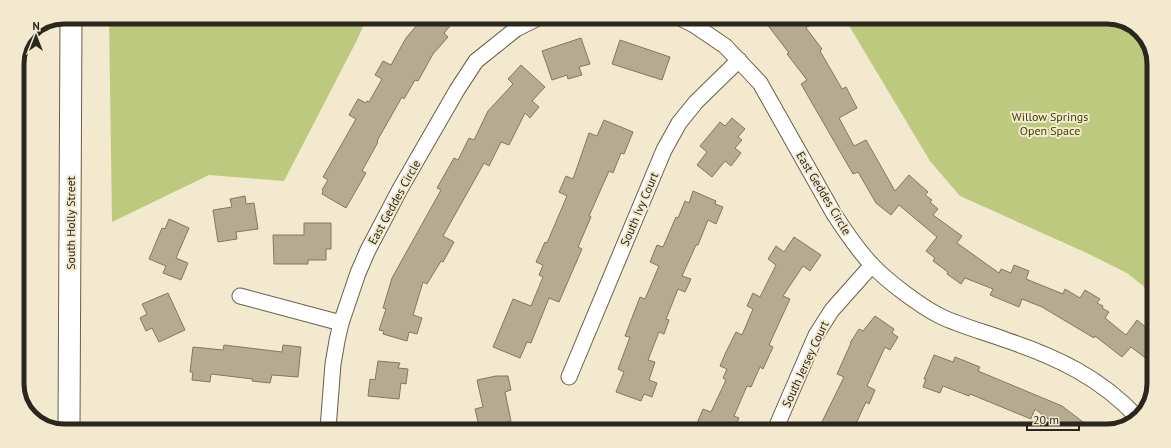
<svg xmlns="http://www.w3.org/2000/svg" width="1171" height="448" font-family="'PT Sans',sans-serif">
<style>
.green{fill:#bdc97e}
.building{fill:#b4ab91;stroke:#817960}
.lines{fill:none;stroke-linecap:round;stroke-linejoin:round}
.minor-casing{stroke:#685f48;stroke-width:17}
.secondary-casing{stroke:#685f48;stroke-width:23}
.minor{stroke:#fff;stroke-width:15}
.secondary{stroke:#fff;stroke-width:21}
.labels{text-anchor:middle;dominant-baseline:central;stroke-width:4;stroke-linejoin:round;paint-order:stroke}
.park-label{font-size:12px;fill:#3c4304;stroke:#f3e9ce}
.street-label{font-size:12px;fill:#2b271d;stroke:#f3e9ce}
.rim{fill:none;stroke:#2b271d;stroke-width:5}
</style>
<rect width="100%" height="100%" fill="#f3e9ce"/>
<!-- green -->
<g class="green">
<polygon points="109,17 367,18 356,42 284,181 209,175 112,222"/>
<polygon points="845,19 1122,20 1144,36 1154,61 1152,293 1127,273 1089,254 960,196 930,161"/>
</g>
<!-- building -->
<g class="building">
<polygon points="423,18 457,18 444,33 448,37 433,54 418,81 415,80 404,99 402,97 377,141 378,142 362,171 366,173 346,208 322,194 323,191 322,190 328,180 323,177 356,119 349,115 358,99 366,103 367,101 369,102 382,79 375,75 383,61 391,65 406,38"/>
<polygon points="763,19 818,19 806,28 822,49 820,51 842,89 846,87 857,108 839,118 854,146 866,140 895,191 909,175 928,192 925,195 932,200 930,202 938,209 933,215 962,236 957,243 999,273 1001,269 1011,273 1014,265 1029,271 1026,279 1063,294 1065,289 1080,298 1085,290 1100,299 1097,303 1103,306 1102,308 1109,312 1105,318 1126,335 1137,320 1152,332 1152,363 1131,347 1122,357 1095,336 1094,338 1042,307 1022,299 1019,307 990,295 993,289 965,278 961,284 947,274 948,272 933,261 935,258 926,251 937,237 899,205 891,215 876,203 858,172 853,174 801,84 807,80 787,54 789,53"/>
<polygon points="581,38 590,64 579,67 582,75 568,79 567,75 552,80 542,51"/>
<polygon points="620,40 670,57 662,80 612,64"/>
<polygon points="521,65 545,87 532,101 539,107 530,118 525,113 509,145 501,142 489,166 484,163 443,236 454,242 443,262 441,261 427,284 423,282 413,315 422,318 417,334 409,332 407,341 383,334 384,331 379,330 386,309 383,308 392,278 441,190 437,188 454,158 458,160 469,138 474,140 488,111 513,84 508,79"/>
<polygon points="732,118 745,129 738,137 742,140 735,148 741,153 731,166 725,161 712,177 697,165 707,152 700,146 720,122 725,126"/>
<polygon points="604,120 633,132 624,154 621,153 613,173 609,171 589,216 591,217 578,247 582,249 559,302 549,298 531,343 527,342 520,358 493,347 513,299 531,306 543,277 539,275 543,265 536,262 545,242 547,243 567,196 559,192 566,176 573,179 589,133 597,136"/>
<polygon points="693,191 716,201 715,204 723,207 716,224 708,220 698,245 696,245 682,276 691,279 685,292 678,289 666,319 669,320 664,334 659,332 648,360 655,362 649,380 657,383 652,397 644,394 641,401 616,392 624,372 618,369 630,337 625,336 640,297 645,299 659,266 650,262 657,245 663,247 676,217 678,218 685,201 689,203"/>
<polygon points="245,196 246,204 254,203 258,229 236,232 237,239 218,242 213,210 232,207 230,199"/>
<polygon points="169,219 189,228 176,258 188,263 181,280 163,273 166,266 149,259 162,228 165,229"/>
<polygon points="304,223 331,223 331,249 326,249 326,260 308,260 308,264 274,264 273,235 304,235"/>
<polygon points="794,237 821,255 810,271 803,266 783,296 790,299 769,345 773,347 763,369 760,367 751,387 747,386 734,416 739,418 734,430 702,430 704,425 697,423 703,409 711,412 726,380 723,378 727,369 720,366 726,352 736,332 742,335 753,309 747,306 753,293 760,297 776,265 768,259 776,246 784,252"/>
<polygon points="168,293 185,330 159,342 152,328 146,331 140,318 147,314 142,304"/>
<polygon points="875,316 894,329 892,333 898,337 890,350 885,347 867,386 875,390 869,404 866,402 853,430 818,430 844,377 837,374 851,343 850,343 859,329 863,331"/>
<polygon points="224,345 282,352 283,345 301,347 298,377 272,375 270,383 252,381 253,379 211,374 210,382 192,380 193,372 190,372 193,347 223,350"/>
<polygon points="934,355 953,362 955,357 980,367 978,371 1062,406 1095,431 1064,431 1035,409 1031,419 970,394 969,396 943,386 940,393 923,387 926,379 924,379"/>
<polygon points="378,361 400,363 398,368 408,369 406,384 401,383 399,399 368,396 370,379 375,380"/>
<polygon points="496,376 508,376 511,390 505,392 511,421 488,426 487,424 479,426 475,409 483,407 477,380"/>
</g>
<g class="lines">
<defs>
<g id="minor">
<path d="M682,19L694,25L725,46L760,83L834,214C845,231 857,249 872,265C887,281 920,306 940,316C961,326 984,332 1006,340C1057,357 1101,378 1138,418"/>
<polyline points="240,296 341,323"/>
<polyline points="569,377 664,150 679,123 696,102 739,60"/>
<polyline points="328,429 333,364 337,341 341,323 358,273 368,250 400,189 457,90 476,61 516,29 538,18"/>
<polyline points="775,430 816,335 832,310 872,265"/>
</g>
<polyline id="secondary" points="69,428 71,17"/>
</defs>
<!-- minor casing -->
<use href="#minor" class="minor-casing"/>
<!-- secondary casing -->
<use href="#secondary" class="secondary-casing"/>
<!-- minor -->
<use href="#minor" class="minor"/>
<!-- secondary -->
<use href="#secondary" class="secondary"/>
</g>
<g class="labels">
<!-- park labels -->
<g class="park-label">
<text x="1050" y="116">Willow Springs<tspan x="1050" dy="14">Open Space</tspan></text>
</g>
<!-- street labels -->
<g class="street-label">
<text transform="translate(824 193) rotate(59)">East Geddes Circle</text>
<text transform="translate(394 202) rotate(-61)">East Geddes Circle</text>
<text transform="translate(639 209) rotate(-67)">South Ivy Court</text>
<text transform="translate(70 223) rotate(-90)">South Holly Street</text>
<text transform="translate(805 364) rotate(-65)">South Jersey Court</text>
</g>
</g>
<!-- crop -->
<path d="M0 0H1171V448H0ZM64 24H1107A40 40 0 0 1 1147 64V384A40 40 0 0 1 1107 424H64A40 40 0 0 1 24 384V64A40 40 0 0 1 64 24Z" fill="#f3e9ce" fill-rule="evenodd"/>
<path class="rim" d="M64 24H1107A40 40 0 0 1 1147 64V384A40 40 0 0 1 1107 424H64A40 40 0 0 1 24 384V64A40 40 0 0 1 64 24Z"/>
<!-- north arrow -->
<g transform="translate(36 36)" stroke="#f3e9ce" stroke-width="3" paint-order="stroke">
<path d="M0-3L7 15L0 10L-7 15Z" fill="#2b271d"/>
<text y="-6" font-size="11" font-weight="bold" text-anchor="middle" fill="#2b271d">N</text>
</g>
<!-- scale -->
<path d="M1027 424v6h52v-6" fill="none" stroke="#2b271d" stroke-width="2"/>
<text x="1033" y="424" font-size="12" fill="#2b271d" stroke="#f3e9ce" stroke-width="3" paint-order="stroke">20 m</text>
</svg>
